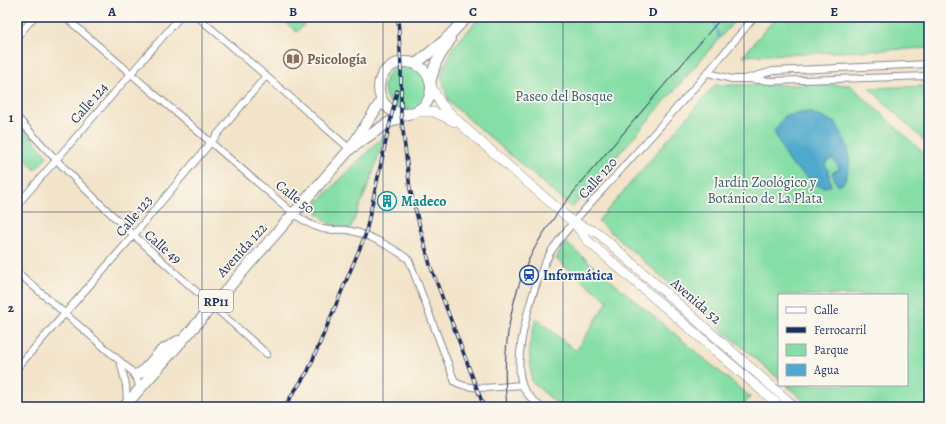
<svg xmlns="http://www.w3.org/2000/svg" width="946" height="424" font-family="Alegreya,serif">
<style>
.green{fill:#84dea5;stroke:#508682}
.water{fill:#50a9cd;stroke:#366c96}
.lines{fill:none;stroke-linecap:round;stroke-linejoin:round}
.stream{stroke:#50a9cd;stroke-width:2}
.minor-casing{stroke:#878a94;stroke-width:8}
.secondary-casing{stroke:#878a94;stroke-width:10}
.trunk-casing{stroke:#878a94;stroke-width:12}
.minor{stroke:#fff;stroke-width:6}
.secondary{stroke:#fff;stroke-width:9}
.trunk{stroke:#fff;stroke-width:10}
.tram{stroke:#1b2f5e;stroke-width:1}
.rail-casing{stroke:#1b2f5e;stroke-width:3.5}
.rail{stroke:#fbf7ec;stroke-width:2;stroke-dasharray:6;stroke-linecap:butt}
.grid{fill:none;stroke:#1b2f5e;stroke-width:1;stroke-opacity:0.55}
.labels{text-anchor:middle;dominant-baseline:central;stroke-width:3.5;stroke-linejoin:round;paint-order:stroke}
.shield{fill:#fbf7ec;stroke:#5e6b89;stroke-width:1}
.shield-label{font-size:13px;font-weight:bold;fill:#1b2f5e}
.education-label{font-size:14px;font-weight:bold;fill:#785e54;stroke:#fbf7ec;text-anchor:start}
.park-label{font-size:14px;fill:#355b70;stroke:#fbf7ec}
.street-label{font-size:14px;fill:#1b2f5e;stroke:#fbf7ec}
.culture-label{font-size:14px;font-weight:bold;fill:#0d838f;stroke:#fbf7ec;text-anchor:start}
.transit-label{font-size:14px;font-weight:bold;fill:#164399;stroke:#fbf7ec;text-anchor:start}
.neatline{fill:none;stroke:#1b2f5e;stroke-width:1.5}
.grid-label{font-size:13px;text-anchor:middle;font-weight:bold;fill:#1b2f5e}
</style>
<rect width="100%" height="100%" fill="#fbf7ec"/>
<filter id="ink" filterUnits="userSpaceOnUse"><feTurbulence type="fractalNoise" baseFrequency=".025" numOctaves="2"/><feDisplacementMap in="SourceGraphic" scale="8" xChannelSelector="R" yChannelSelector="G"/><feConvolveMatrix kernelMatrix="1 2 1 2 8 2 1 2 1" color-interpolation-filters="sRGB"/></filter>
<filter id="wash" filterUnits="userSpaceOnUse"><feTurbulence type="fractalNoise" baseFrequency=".012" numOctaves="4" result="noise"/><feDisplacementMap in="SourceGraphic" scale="16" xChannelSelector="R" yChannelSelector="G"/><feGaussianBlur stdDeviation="0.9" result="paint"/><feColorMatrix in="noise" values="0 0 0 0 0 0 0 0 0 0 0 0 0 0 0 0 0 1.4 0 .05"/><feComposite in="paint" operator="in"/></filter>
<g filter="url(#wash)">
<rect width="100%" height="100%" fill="#f3e4c9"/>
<!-- green -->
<g class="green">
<polygon points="279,17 311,17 297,32"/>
<polygon points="480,17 738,17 572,208 449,102 441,75 451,50"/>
<polygon points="776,17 929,17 929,48 743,56"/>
<circle cx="407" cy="87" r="23"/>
<polygon points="715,85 850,85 929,158 929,407 811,407 786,385 907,385 907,295 779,295 779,379 598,221"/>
<polygon points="929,86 929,145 869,88"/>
<polygon points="17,121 47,156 35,170 17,149"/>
<polygon points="385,134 371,179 350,229 329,224 312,208"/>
<polygon points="565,242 750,397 742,407 561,407 532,382 529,348 536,318 576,351 608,301 556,259"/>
</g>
<!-- water -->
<path class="water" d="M809,112L836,123C849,148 855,157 843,184L837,185L832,173L839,169L837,164L832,159L827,161L825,166L828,170L831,186L824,187L817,185L788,161L774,131L785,116Z"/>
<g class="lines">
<!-- stream -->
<polyline class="stream" points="712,17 719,37"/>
</g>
</g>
<g filter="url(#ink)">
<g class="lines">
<defs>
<g id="minor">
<path d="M65,17L294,214C305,221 315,229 330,230C337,230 345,229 351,231C368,234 396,249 409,260L455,382C473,392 501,386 522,385"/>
<polyline points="198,17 350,149"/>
<polyline points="17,21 20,17"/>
<polyline points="17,37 34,17"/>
<polyline points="708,73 732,79 745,79 773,71 929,64"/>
<polyline points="748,79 771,81 929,76"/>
<path d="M17,117C93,204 181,277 267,354"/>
<polyline points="17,205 180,17"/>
<polyline points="17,272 136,375 140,390"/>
<polyline points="120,361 126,385 127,402"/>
<polyline points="17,368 133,236 266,76"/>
<path d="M541,407C534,401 524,393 522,384C512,353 535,277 552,250C572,220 601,193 625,165C669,117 713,68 754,17"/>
</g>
<g id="secondary">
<polyline points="432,88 441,104 466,129 574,223 589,242 781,407"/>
<polyline points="416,112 434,112 455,122"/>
<polyline points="576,223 598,233 795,407"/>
</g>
<g id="trunk">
<circle cx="405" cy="88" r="26"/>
<polyline points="417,63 445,40 467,17"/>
<polyline points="431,79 436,62 450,40"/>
<polyline points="350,149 386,124 407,114"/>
<polyline points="136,375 142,372 161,351 178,341"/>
<polyline points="124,407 350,149 382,100"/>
</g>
</defs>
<!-- minor casing -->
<use href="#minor" class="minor-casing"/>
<!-- secondary casing -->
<use href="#secondary" class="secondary-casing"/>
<!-- trunk casing -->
<use href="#trunk" class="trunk-casing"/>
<!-- minor -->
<use href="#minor" class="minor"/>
<!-- secondary -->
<use href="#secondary" class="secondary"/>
<!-- trunk -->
<use href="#trunk" class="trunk"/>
<!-- tram -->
<path class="tram" d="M507,407C501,350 510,287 541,237C564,201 592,170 620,137C654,97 688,57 722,17"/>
<defs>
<g id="rail">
<polyline points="398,17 401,68 401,114 410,189 430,265 484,407"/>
<polyline points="284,407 308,371 365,236 397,91"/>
</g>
</defs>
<!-- rail casing -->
<use href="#rail" class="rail-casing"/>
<!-- rail -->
<use href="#rail" class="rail"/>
</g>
</g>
<!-- grid -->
<path class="grid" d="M202,17V407M383,17V407M563,17V407M744,17V407M17,212H929"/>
<!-- icons -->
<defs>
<symbol id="library-ring" viewBox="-11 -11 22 22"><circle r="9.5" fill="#fbf7ec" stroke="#8d6e63" stroke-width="1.5"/><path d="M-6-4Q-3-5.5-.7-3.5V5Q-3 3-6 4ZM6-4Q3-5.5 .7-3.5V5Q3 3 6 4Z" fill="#8d6e63"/></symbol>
<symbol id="building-ring" viewBox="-11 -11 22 22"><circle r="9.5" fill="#fbf7ec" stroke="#0f9aa8" stroke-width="1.5"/><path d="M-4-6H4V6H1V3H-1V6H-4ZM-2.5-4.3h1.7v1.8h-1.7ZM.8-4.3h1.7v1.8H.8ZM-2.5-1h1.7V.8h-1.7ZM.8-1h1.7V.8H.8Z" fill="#0f9aa8"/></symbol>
<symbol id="station-ring" viewBox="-11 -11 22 22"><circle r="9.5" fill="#fbf7ec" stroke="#1a4fb4" stroke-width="1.5"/><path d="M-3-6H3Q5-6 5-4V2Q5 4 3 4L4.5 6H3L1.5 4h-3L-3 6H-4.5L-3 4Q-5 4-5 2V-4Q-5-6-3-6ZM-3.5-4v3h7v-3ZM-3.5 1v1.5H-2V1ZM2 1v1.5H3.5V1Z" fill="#1a4fb4"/></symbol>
</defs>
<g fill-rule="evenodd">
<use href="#library-ring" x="282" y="48" width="22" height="22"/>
<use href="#building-ring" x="376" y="190" width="22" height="22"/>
<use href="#station-ring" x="518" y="264" width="22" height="22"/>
</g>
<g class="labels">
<!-- shield labels -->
<rect class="shield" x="199" y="290" width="34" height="22" rx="3"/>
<g class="shield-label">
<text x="216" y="301">RP11</text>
</g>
<!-- education labels -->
<g class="education-label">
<text x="307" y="59">Psicología</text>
</g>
<!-- park labels -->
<g class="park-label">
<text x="564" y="96">Paseo del Bosque</text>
<text x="765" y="182">Jardín Zoológico y<tspan x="765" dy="16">Botánico de La Plata</tspan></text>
</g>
<!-- street labels -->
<g class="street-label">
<text transform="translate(89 103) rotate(-49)">Calle 124</text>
<text transform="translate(598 178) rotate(-48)">Calle 120</text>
<text transform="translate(295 197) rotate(38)">Calle 50</text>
<text transform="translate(134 216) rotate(-50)">Calle 123</text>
<text transform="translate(163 247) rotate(41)">Calle 49</text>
<text transform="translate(242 250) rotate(-48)">Avenida 122</text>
<text transform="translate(696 301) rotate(41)">Avenida 52</text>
</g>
<!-- culture labels -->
<g class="culture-label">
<text x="401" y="201">Madeco</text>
</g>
<!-- transit labels -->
<g class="transit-label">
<text x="543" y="275">Informática</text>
</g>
</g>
<!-- margin -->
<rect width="946" height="424" fill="none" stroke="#fbf7ec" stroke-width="44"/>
<!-- legend -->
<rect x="778" y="294" width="130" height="92" fill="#fbf7ec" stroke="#a1a7b3"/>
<rect x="786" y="307" width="20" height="6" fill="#ffffff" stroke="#a1a7b3"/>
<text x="814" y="314" font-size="12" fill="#1b2f5e">Calle</text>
<rect x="786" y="327" width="20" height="6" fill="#1b2f5e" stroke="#a1a7b3"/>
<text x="814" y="334" font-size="12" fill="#1b2f5e">Ferrocarril</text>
<rect x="786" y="344" width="20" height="12" fill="#84dea5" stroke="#a1a7b3"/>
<text x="814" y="354" font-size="12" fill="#1b2f5e">Parque</text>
<rect x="786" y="364" width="20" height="12" fill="#50a9cd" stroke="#a1a7b3"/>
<text x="814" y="374" font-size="12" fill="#1b2f5e">Agua</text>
<rect x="22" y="22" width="902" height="380" class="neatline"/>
<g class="grid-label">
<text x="112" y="16">A</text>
<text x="293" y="16">B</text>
<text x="473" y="16">C</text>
<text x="653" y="16">D</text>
<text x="834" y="16">E</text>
<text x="11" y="122">1</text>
<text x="11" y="312">2</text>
</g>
</svg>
